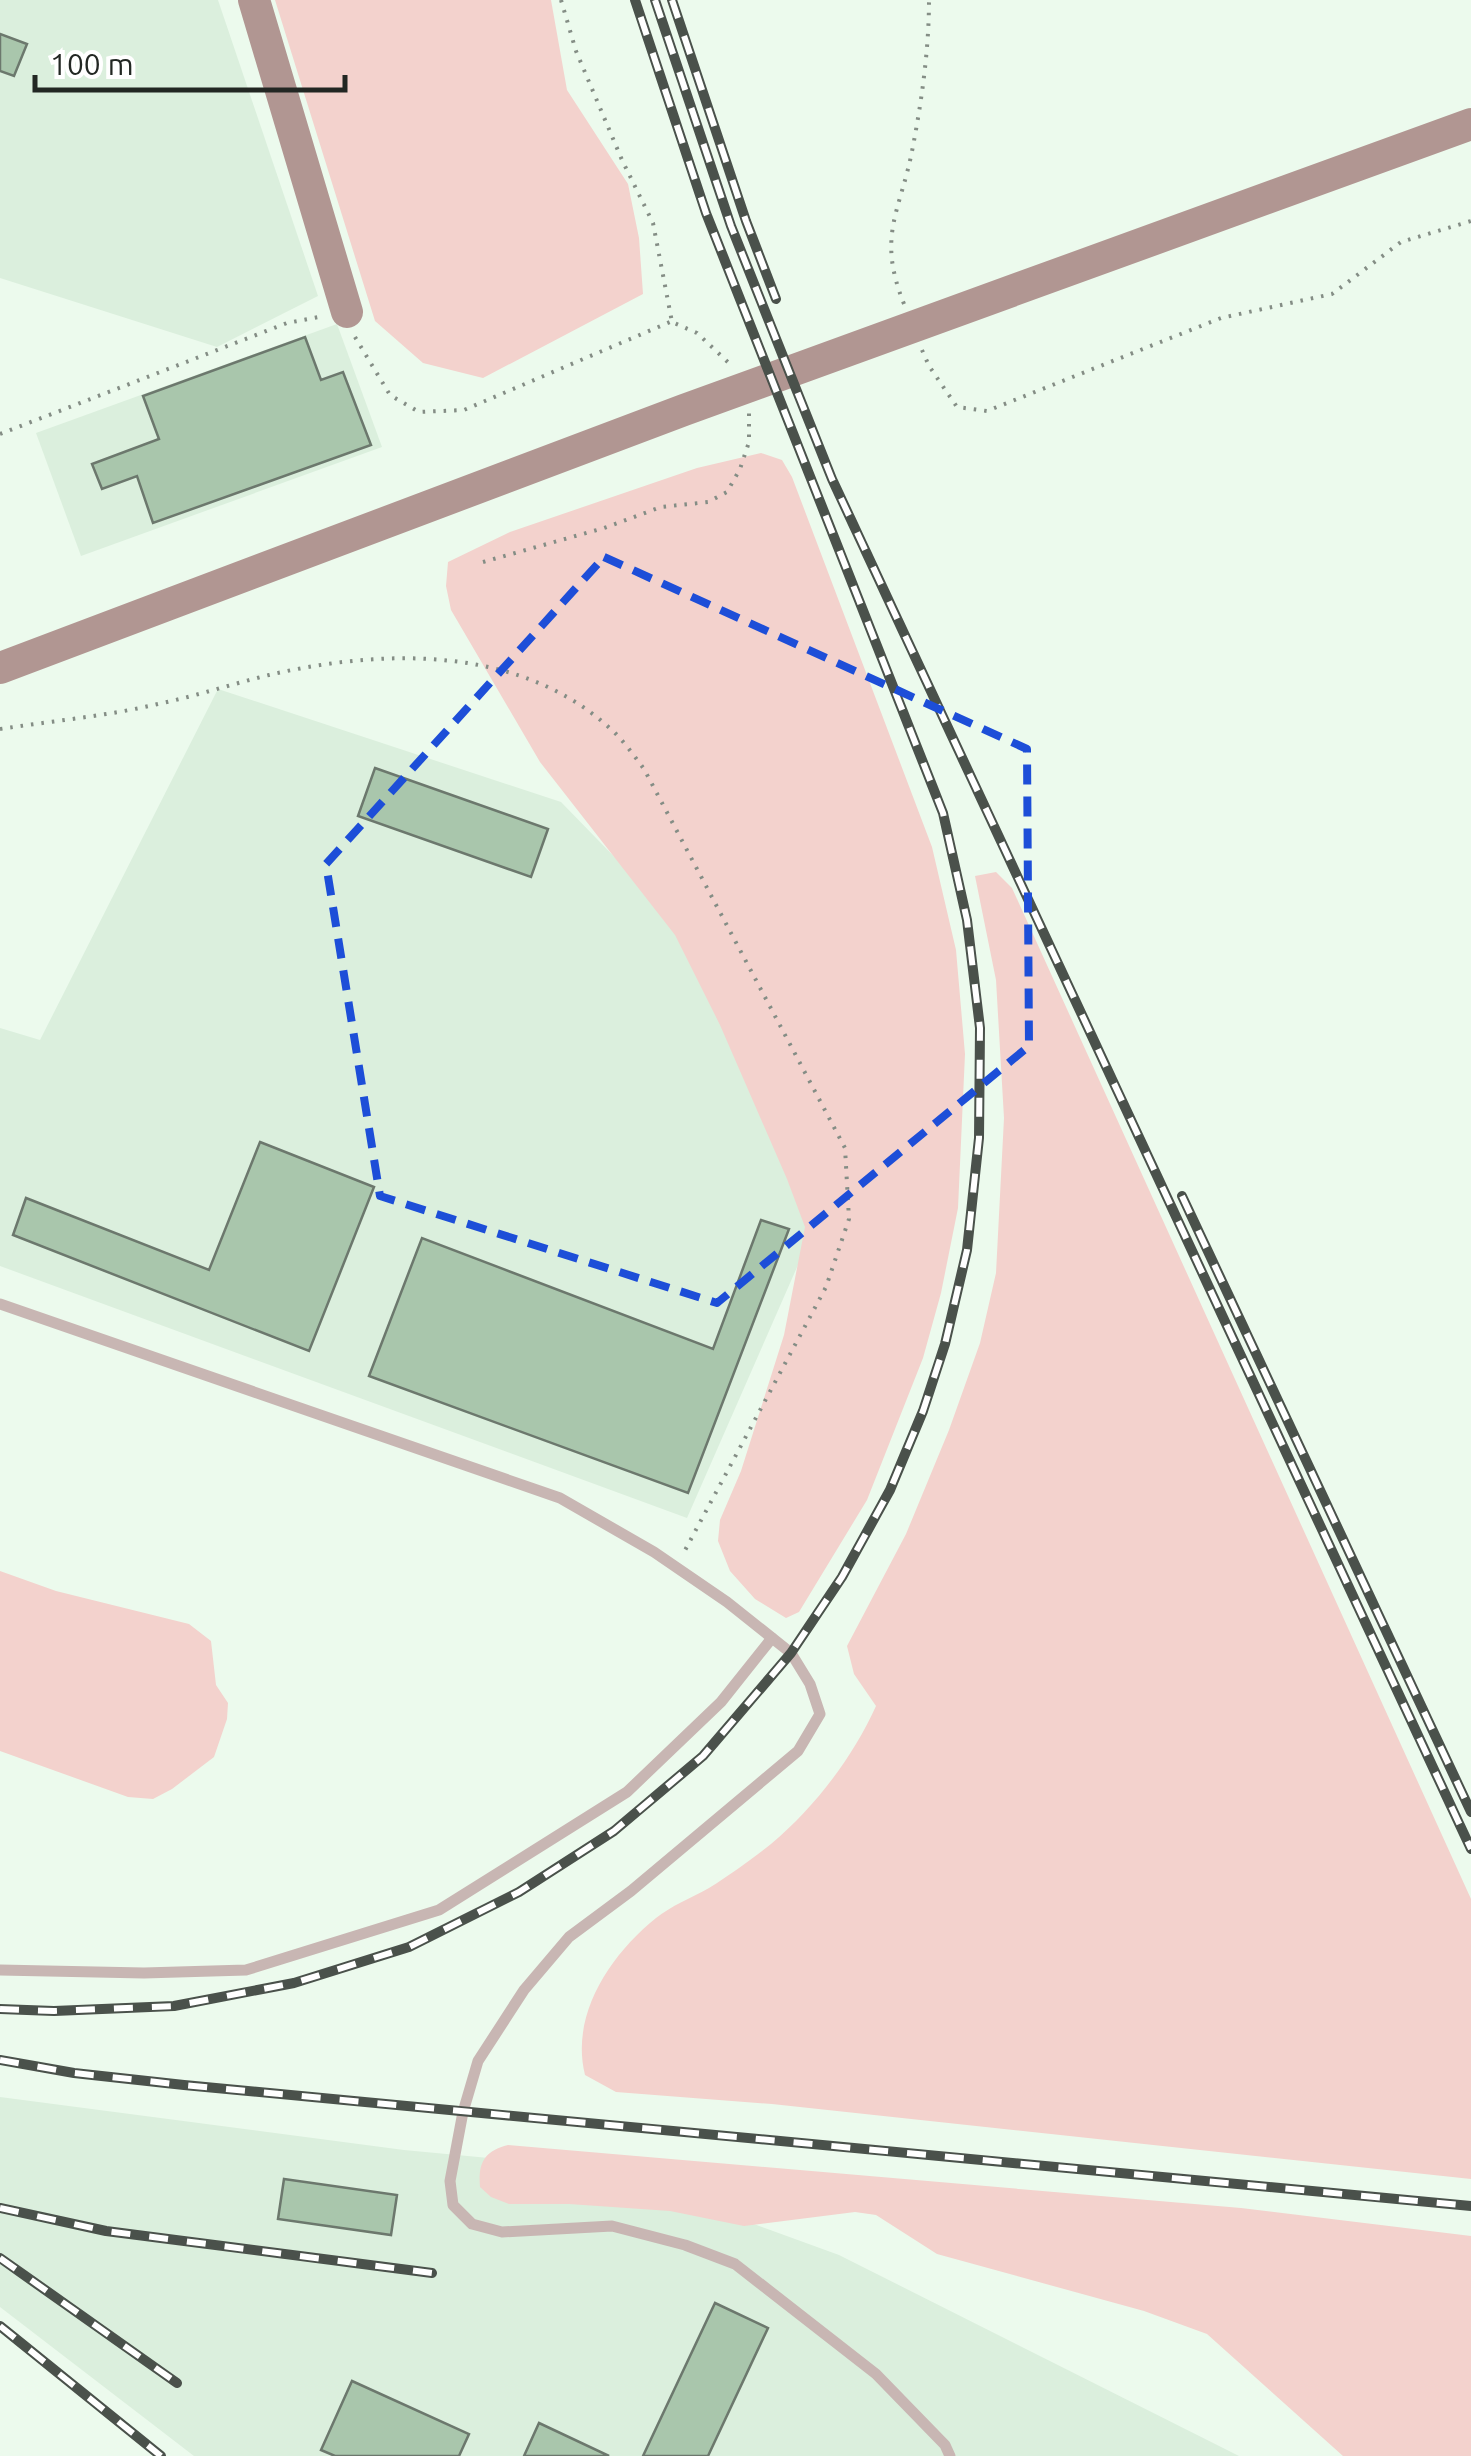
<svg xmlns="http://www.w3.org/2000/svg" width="1471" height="2456" font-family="Ubuntu,sans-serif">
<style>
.built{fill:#dbefdd}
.green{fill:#f3d2cd}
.building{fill:#a9c6ac;stroke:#6c786d;stroke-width:2.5}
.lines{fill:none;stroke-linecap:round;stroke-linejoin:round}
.path{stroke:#848d85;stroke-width:4;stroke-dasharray:2.5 8;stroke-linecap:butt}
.lane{stroke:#c8b6b3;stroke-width:11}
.secondary{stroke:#b19692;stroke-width:32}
.rail-casing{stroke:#4a514b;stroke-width:10}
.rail{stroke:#fff;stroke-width:6;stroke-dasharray:19;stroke-linecap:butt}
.marked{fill:none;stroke:#1d4ed8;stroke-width:8;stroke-dasharray:20 12;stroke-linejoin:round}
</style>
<rect width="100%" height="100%" fill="#ecfaed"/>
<!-- built -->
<g class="built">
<polygon points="0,0 218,0 318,296 217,347 0,278"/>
<polygon points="337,324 382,447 81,556 36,433"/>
<polygon points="218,689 561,802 705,950 812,1233 687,1518 0,1266 0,1028 40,1040"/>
<polygon points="0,2097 404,2150 603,2169 839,2255 1239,2456 194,2456 0,2307"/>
</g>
<!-- green -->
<g class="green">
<polygon points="275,0 551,0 567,90 628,184 639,238 643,294 483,378 423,363 375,321"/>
<polygon points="761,453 782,460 792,477 932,847 956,950 965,1054 958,1208 941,1293 923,1358 867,1500 799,1612 786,1618 755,1599 730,1571 718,1541 720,1520 741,1471 784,1335 805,1227 787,1179 720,1025 675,935 540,762 451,610 446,586 448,562 510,532 697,468"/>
<path d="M996,872L1012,888L1471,1899V2179L772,2104L616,2092L585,2075C570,2015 610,1955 656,1918C671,1906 691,1898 709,1888C730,1875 752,1859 771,1844C815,1807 853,1757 876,1706L854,1674L847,1646L906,1534L949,1430L980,1343L996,1273L1004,1118L996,980L975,876Z"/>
<polygon points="0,1571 56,1591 189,1624 211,1641 216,1685 228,1703 227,1719 214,1757 172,1789 153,1799 128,1797 0,1751"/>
<path d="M508,2145L1241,2208L1471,2236V2456H1343L1207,2334L1144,2311L937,2254L876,2215L855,2212L744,2226L670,2211L569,2204H509L491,2197L480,2187C478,2163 484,2151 508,2145Z"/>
</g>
<!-- building -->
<g class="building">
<polygon points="0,34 27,44 14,76 0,71"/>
<polygon points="305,337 321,380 343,372 371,445 153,523 137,476 102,489 92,464 159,439 143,396"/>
<polygon points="375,768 548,829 531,877 358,816"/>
<polygon points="260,1142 374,1187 309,1351 13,1235 26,1198 209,1270"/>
<polygon points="761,1220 789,1229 688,1493 369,1376 422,1238 713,1349"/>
<polygon points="284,2179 397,2195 391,2235 278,2219"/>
<polygon points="715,2303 768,2328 708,2456 643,2456"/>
<polygon points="352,2381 469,2434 459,2456 335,2456 321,2450"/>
<polygon points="539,2423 609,2456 524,2456"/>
</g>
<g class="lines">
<!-- path -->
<g class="path">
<polyline points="561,0 576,51 622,160 653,223 672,322 697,333 732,366"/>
<path d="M904,304C876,234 901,212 913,146C922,99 929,48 929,0"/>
<polyline points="355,337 390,395 419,412 464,410 670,322"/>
<polyline points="922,350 929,366 957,407 987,411 1221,318 1332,294 1401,242 1471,221"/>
<polyline points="0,434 287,323 324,316"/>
<polyline points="483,562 604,528 661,507 708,502 727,492 740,469 749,442 749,412"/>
<path d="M0,729C52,721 107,716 158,704C196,696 232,684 269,675C385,648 524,645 615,733C626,744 635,757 644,769L845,1148L849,1219L826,1287L683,1554"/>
</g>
<!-- lane -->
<g class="lane">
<polyline points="0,1304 560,1498 654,1552 727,1602 791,1653 810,1684 820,1714 798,1751 631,1891 569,1937 524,1990 478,2061 463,2112 450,2181 453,2205 472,2224 502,2232 612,2226 685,2245 735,2264 876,2374 945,2445 950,2456"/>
<polyline points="0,1970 144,1973 246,1970 439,1910 627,1792 721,1702 772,1638"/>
</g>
<!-- secondary -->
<g class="secondary">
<polyline points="254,0 347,312"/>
<polyline points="0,668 684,410 1471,124"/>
</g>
<defs>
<g id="rail">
<polyline points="655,0 731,226 832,479 1471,1849"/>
<polyline points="672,0 746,221 776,299"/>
<polyline points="1182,1196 1471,1812"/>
<polyline points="0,2009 54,2011 174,2006 294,1983 409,1947 519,1892 614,1831 703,1756 791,1653 842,1577 890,1490 923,1411 945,1344 967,1250 979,1138 980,1028 967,920 943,813 706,213 635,0"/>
<polyline points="0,2060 74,2073 184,2085 1471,2206"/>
<polyline points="0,2208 106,2231 432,2273"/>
<polyline points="0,2258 177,2383"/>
<polyline points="0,2326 161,2456"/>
</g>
</defs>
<!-- rail casing -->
<use href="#rail" class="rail-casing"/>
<!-- rail -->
<use href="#rail" class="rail"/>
</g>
<!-- marked area -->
<path class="marked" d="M604,557L1027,749L1029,1046L717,1303L380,1196L326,864Z"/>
<!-- scale -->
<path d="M35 75v15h310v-15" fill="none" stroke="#222723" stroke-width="5"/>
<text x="50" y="75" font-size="30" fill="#222723" stroke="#ffffff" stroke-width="8" paint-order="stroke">100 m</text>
</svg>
